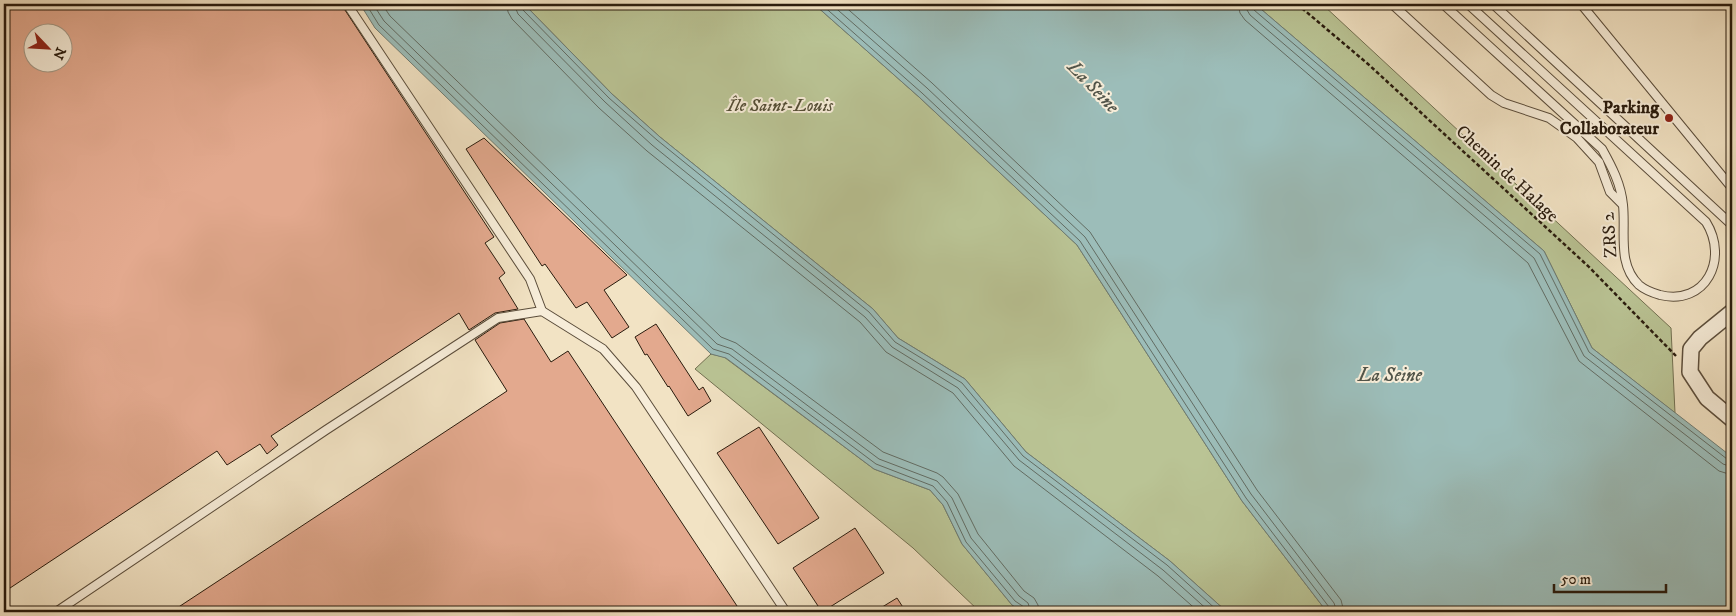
<svg xmlns="http://www.w3.org/2000/svg" width="1736" height="616" font-family="'IM FELL DW Pica',serif">
<style>
.green{fill:#bac495;stroke:#727051}
.water{fill:#9cbdb9;stroke:#6e7c74}
.lines{fill:none;stroke-linecap:round;stroke-linejoin:round}
.shore{stroke:#626c63;stroke-width:1}
.building{fill:#e3a98e;stroke:#291b0d;fill-rule:evenodd}
.lane-casing{stroke:#5b4d3b;stroke-width:10}
.street-casing{stroke:#5b4d3b;stroke-width:18}
.path{stroke:#291b0d;stroke-width:2.5;stroke-dasharray:4 2.5;stroke-linecap:butt}
.lane{stroke:#f7edd9;stroke-width:8}
.street{stroke:#f7edd9;stroke-width:15}
.poi-dot{fill:#8f2418;stroke:#f7edd9;stroke-width:2}
.labels{text-anchor:middle;dominant-baseline:central;stroke-width:4;stroke-linejoin:round;paint-order:stroke}
.park-label{font-size:18px;font-style:italic;fill:#544e36;stroke:#f7edd9}
.poi-label{font-size:18px;font-weight:bold;fill:#291b0d;stroke:#f7edd9;text-anchor:end}
.street-label{font-size:18px;fill:#291b0d;stroke:#f7edd9}
.water-label{font-size:19px;font-style:italic;fill:#515449;stroke:#f7edd9}
</style>
<rect width="100%" height="100%" fill="#f2e3c4"/>
<filter id="stains"><feTurbulence type="fractalNoise" baseFrequency=".004" numOctaves="4"/><feColorMatrix values="0 0 0 0 .2 0 0 0 0 .09 0 0 0 0 .02 0 0 0 .5 -.17"/></filter>
<radialGradient id="worn" r=".72"><stop offset=".6" stop-color="#630" stop-opacity="0"/><stop offset="1" stop-color="#630" stop-opacity=".3"/></radialGradient>
<!-- green -->
<g class="green">
<polygon points="524,4 814,4 919,97 1077,245 1242,501 1327,612 1227,612 1170,561 1026,452 965,379 898,338 873,309 660,137 612,94"/>
<polygon points="1255,4 1322,4 1671,328 1675,413 1592,348 1544,251"/>
<polygon points="711,354 724,357 874,469 930,490 943,505 962,544 1012,605 1023,612 980,612 913,548 695,369"/>
</g>
<!-- water -->
<g class="water">
<polygon points="360,4 524,4 612,94 660,137 873,309 898,338 965,379 1026,452 1170,561 1227,612 1023,612 1012,605 962,544 943,505 930,490 874,469 726,358 711,354 375,28"/>
<polygon points="814,4 1255,4 1544,251 1592,348 1732,457 1732,612 1327,612 1242,501 1077,245 919,97"/>
</g>
<g class="lines">
<!-- shore -->
<g class="shore">
<polyline points="366,4 379,25 713,349 729,354 876,464 933,486 947,502 966,542 1015,601 1024,607 1025,612"/>
<polyline points="373,4 384,21 717,344 732,349 879,459 937,481 952,498 971,538 1019,596 1028,603 1031,612"/>
<polyline points="382,4 390,16 721,337 736,343 883,452 937,473 943,477 958,494 978,534 1024,591 1034,598 1038,605 1039,612"/>
<polyline points="507,4 508,12 512,19 599,108 647,151 860,322 886,352 953,393 1014,466 1158,576 1199,612"/>
<polyline points="514,4 518,14 605,102 652,145 865,317 892,347 958,388 1019,460 1163,570 1210,612"/>
<polyline points="521,4 522,9 609,98 657,140 869,312 895,342 962,383 1023,456 1167,565 1219,612"/>
<polyline points="821,4 922,93 1080,241 1246,498 1329,607 1330,612"/>
<polyline points="831,4 927,88 1085,237 1251,494 1334,603 1337,612"/>
<polyline points="842,4 932,83 1090,232 1257,490 1341,600 1344,612"/>
<polyline points="1238,4 1240,13 1245,20 1528,263 1579,361 1719,471 1732,475"/>
<polyline points="1246,4 1247,10 1250,15 1534,258 1584,356 1723,464 1732,467"/>
<polyline points="1252,4 1254,10 1540,254 1589,352 1727,459 1732,461"/>
</g>
</g>
<!-- building -->
<g class="building">
<path d="M4,4H341L494,237L485,243L505,273L499,278L518,309L495,313L469,330L459,313L271,436L278,445L267,454L260,444L227,465L217,451L4,592ZM32,32H62V62H32Z"/>
<polygon points="484,138 627,275 604,290 629,327 612,338 587,302 576,308 545,264 542,266 466,149"/>
<polygon points="524,319 551,362 568,351 741,612 171,612 507,391 475,340 500,323"/>
<polygon points="656,324 699,390 703,387 711,401 688,416 669,386 668,387 647,354 645,355 635,337"/>
<polygon points="759,427 819,518 778,544 717,453"/>
<polygon points="855,528 884,573 822,612 793,568"/>
<polygon points="897,598 906,612 874,612"/>
</g>
<g class="lines">
<defs>
<g id="lane">
<polyline points="347,4 530,279 542,311"/>
<polyline points="1392,4 1491,95 1504,103 1549,118 1577,138 1599,162 1610,192 1622,204"/>
<path d="M1443,4L1602,149C1612,167 1621,184 1623,205C1626,233 1617,264 1639,285C1645,290 1653,293 1660,295C1706,306 1729,259 1706,222L1468,4"/>
<polyline points="1493,4 1732,225"/>
<polyline points="1581,4 1732,188"/>
<polyline points="56,612 326,430 498,318 542,311 603,349 636,387 786,612"/>
</g>
<polyline id="street" points="1732,312 1700,338 1691,349 1690,372 1707,398 1732,419"/>
</defs>
<!-- lane casing -->
<use href="#lane" class="lane-casing"/>
<!-- street casing -->
<use href="#street" class="street-casing"/>
<!-- path -->
<polyline class="path" points="1297,4 1368,64 1588,266 1676,356"/>
<!-- lane -->
<use href="#lane" class="lane"/>
<!-- street -->
<use href="#street" class="street"/>
</g>
<!-- markers -->
<circle class="poi-dot" cx="1669" cy="118" r="5"/>
<g class="labels">
<!-- park labels -->
<g class="park-label">
<text x="780" y="106">Île Saint-Louis</text>
</g>
<!-- poi labels -->
<g class="poi-label">
<text x="1659" y="108">Parking<tspan x="1659" dy="21">Collaborateur</tspan></text>
</g>
<!-- street labels -->
<g class="street-label">
<text transform="translate(1507 174) rotate(43)">Chemin de Halage</text>
<text transform="translate(1610 235) rotate(-94)">ZRS 2</text>
</g>
<!-- water labels -->
<g class="water-label">
<text transform="translate(1093 87) rotate(46)">La Seine</text>
<text x="1390" y="375">La Seine</text>
</g>
</g>
<!-- margin -->
<rect width="1736" height="616" fill="none" stroke="#f2e3c4" stroke-width="20"/>
<rect x="5" y="5" width="1726" height="606" fill="none" stroke="#291b0d" stroke-width="2.5"/>
<rect x="10" y="10" width="1716" height="596" fill="none" stroke="#291b0d"/>
<!-- north arrow -->
<g transform="translate(48 48) rotate(115)"><circle r="24" fill="#f7edd9" stroke="#a59987"/>
<path d="M0-4L9 19L0 12L-9 19Z" fill="#8f2418"/>
<text y="-8" font-size="14" font-weight="bold" text-anchor="middle" fill="#291b0d">N</text>
</g>
<!-- scale -->
<path d="M1554 584v8h112v-8" fill="none" stroke="#291b0d" stroke-width="2.5"/>
<text x="1561" y="584" font-size="15" fill="#291b0d" stroke="#f7edd9" stroke-width="4" paint-order="stroke">50 m</text>
<rect width="100%" height="100%" filter="url(#stains)"/>
<rect width="100%" height="100%" fill="url(#worn)"/>
</svg>
